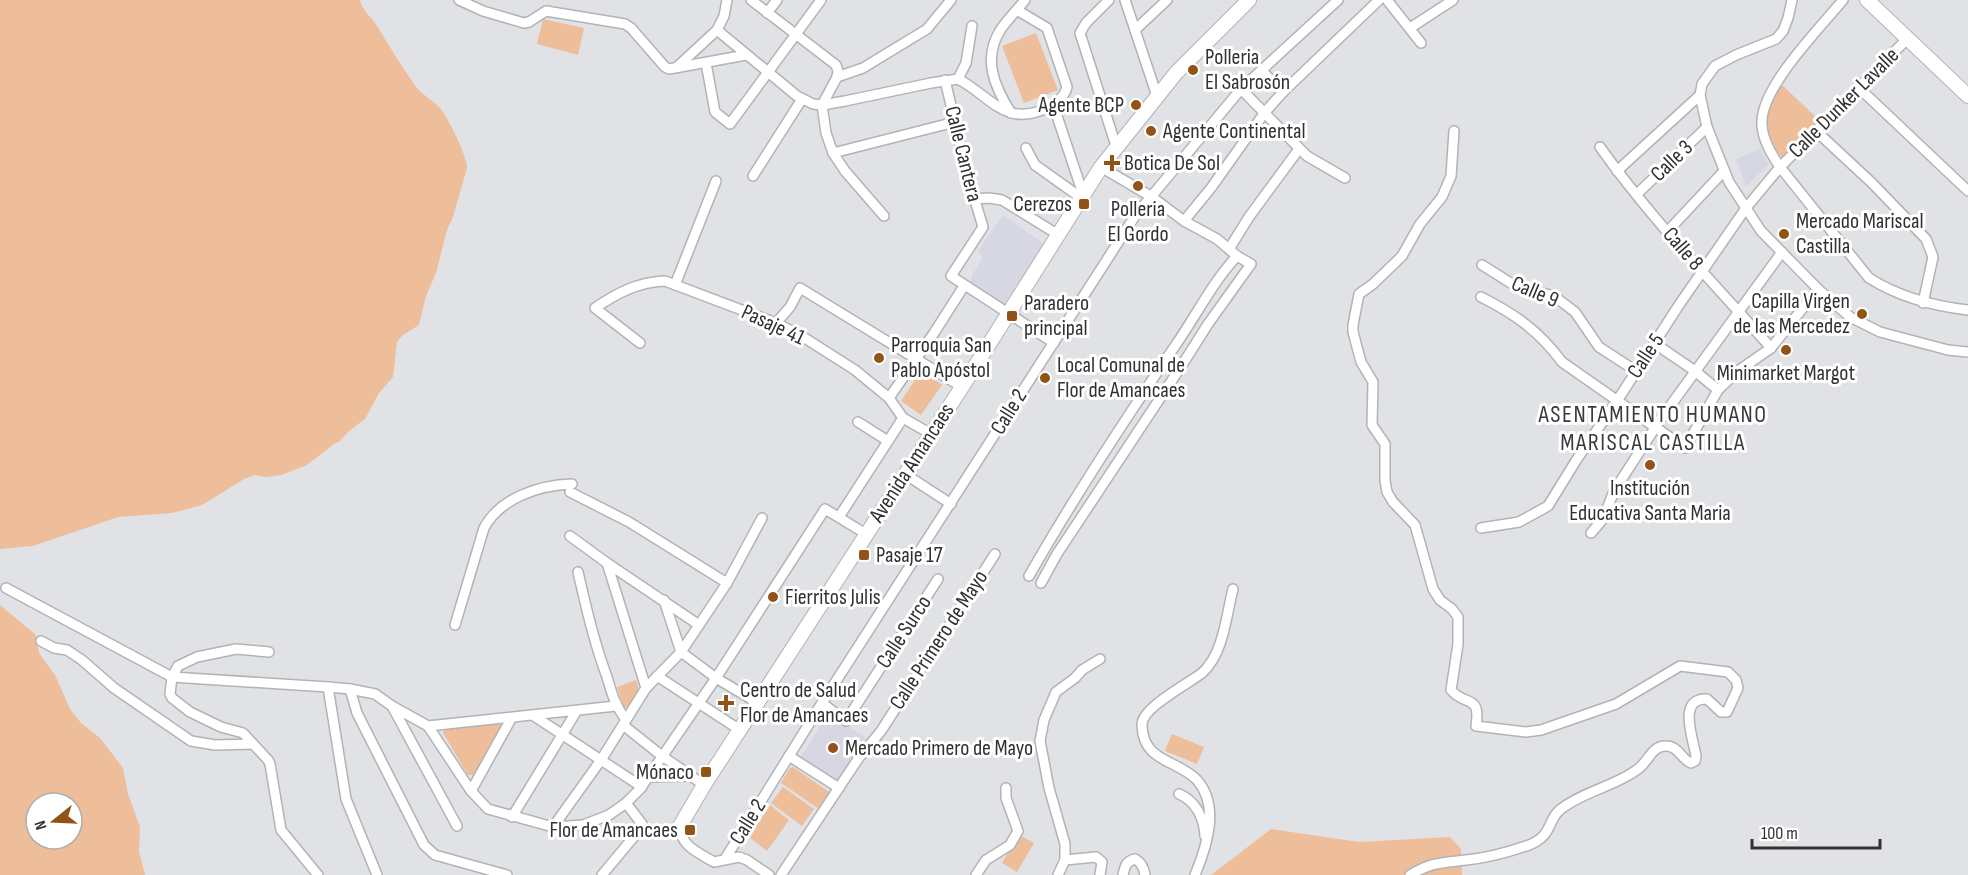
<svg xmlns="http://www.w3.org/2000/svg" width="1968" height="875" font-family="'Sofia Sans Condensed',sans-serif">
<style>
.built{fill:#d6d7e2}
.green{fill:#eebd99;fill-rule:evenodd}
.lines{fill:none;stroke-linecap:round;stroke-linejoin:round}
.street-casing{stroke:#b2b3b6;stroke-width:12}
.secondary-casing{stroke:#b2b3b6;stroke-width:16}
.street{stroke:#fff;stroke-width:9}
.secondary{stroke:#fff;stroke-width:14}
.poi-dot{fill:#925319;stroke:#fff;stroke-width:2}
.labels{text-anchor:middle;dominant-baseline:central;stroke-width:6;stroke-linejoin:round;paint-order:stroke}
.poi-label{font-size:22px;fill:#313132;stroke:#fff;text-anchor:start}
.street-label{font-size:22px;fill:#313132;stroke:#fff}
.neighbourhood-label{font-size:24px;letter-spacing:1.5px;fill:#3a3a3d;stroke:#fff}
</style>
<rect width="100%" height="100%" fill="#e1e2e5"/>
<!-- built -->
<g class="built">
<polygon points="1760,149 1769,164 1746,187 1736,159"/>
<polygon points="1003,215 1046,245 1003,306 971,284 972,275 983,258 978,251"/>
<polygon points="829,713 866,738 837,783 800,758"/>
</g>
<!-- green -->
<g class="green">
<path d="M0,0H360C363,12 371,16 377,26C389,46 401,65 414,84C421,95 433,100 441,109C448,118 468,158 467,168L453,217L447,230L436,273L426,296L419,325L403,335L397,342L393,377L379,393L365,419L349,431L340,441L334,444L307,465L281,475L266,477L255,475L244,479L202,505L172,513L118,517L33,546L0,549Z"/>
<polygon points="543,19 584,28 578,55 537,44"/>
<polygon points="1036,33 1058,90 1024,103 1002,46"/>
<path d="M1782,85L1819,120L1782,158C1763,134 1763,109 1782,85Z"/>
<polygon points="921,371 942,385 921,415 901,401"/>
<path d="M0,605L36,635L39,653L55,675L70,709L81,723L100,738L123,768L128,794L140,827L139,852L145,875H0ZM36,803H72V839H36Z"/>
<path d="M636,680C641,693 637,703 624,708L617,687Z"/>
<polygon points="500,723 502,729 473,775 468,775 443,733 444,730 450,727"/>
<polygon points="1172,734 1204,747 1197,764 1165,751"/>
<polygon points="793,767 829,792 819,809 781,783 790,768"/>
<polygon points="783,787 814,809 802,826 771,803"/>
<polygon points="770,805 789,820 767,851 749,837"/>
<polygon points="1271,829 1359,842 1450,837 1461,849 1462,875 1211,875"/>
<polygon points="1018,834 1034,843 1017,872 1002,863"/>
</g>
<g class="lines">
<defs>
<g id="street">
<polyline points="459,0 483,11 524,23 529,22 546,11 625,24 631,28 665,67 669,69 746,55"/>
<polyline points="751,0 836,65 838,71 837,77"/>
<polyline points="1109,0 1086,23 1080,33 1116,146"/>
<polyline points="1125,0 1157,96"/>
<polyline points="1387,0 1421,43"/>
<polyline points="1792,0 1788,18 1783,31 1776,39 1736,55 1715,66 1702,84 1700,95 1707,127 1729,182 1761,231 1818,289 1850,317 1880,332 1948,350 1968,352"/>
<path d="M1843,0C1820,28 1759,89 1762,125C1763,141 1772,155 1780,167L1869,278C1899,297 1933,306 1968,310"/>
<polyline points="767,13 777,0"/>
<polyline points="1410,28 1453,0"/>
<path d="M717,30L797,96L813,104L822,105L845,101L931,83L958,79C991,96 1005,129 1049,107C1056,103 1065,96 1067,87L1047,28L1017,10"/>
<polyline points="1135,30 1167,0"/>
<polyline points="706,63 715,112 730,124 821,0"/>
<polyline points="677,67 717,30 724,16 727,0"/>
<polyline points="1262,71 1283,92"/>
<polyline points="958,79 966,63 972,26"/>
<polyline points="945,80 968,177 983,227 951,276 1054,343"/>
<polyline points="1858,87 1968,191"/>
<polyline points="1241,89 1307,156 1345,178"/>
<polyline points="1053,104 1083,194"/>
<path d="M1011,113C994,86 982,58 1001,29C1008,19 1017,10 1025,0"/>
<polyline points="1816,131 1872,183 1926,239 1933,257 1923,303"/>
<path d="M1600,147C1651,219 1713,282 1771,348"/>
<polyline points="1026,148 1035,165 1080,197"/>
<polyline points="833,153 955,122"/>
<polyline points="1617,171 1700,95"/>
<polyline points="753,176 802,99"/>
<polyline points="1637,194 1707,127"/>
<polyline points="974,199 989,198 1002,200 1057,234"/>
<polyline points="884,216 845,171 833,153 826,133 822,105 837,77 863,68 927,29 951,0"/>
<polyline points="1184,221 1211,188 1265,112 1283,92 1379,0"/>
<polyline points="1667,232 1724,171"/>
<polyline points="1229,249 1249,217 1299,149"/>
<polyline points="1482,265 1517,287 1554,296 1575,312 1599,347 1636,371"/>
<polyline points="675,285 716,181"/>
<path d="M1481,297C1515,314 1539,331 1562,362L1685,448L1718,390L1738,371L1771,348L1818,289"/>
<polyline points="776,323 790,307 800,288 962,387"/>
<path d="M640,343L595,308C617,293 638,282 665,281L776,323L800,335L855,370L889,398L903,418L931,434"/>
<polyline points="1654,343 1695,371 1718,390"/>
<polyline points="889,398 934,333 964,286"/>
<polyline points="858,422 888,441"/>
<polyline points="905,474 951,504"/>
<polyline points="570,492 629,522 727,583"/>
<polyline points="839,517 903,418"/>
<polyline points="1481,528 1519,522 1548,506 1577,459 1617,401 1679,305 1746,208 1780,167 1908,38"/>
<polyline points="1591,533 1603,519 1614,491 1660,420 1782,252"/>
<polyline points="570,536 607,563 699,625"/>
<polyline points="607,563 646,688"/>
<path d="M578,572C586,607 594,642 607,677C612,694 615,705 626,720"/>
<path d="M1029,576C1074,497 1124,421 1175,346C1196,316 1212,283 1237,256"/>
<polyline points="1041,583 1057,554 1184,362 1208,324 1251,264 1237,256 1217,239 1184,221 1152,197 1101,167"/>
<polyline points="6,588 172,677 328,687 350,689 375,694 392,706 428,726 471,791 488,809 553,827 583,825 609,815 626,803 640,789 716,678 825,509 866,534"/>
<polyline points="664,600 681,652 716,678 758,703"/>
<path d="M455,625L484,528C500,498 539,485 572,484"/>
<polyline points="41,641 54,648 67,650 82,660 114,688 191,741 215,745 253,744"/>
<polyline points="269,652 236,649 197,657 178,666 172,677 170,694 172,698 190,712 221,727 243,733 268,760 270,764 281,830 318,875"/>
<polyline points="657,676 740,730"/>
<polyline points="328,687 346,799 377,875"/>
<polyline points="350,689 357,713 424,845 435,855 507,875"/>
<polyline points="822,703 846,721 938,579"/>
<polyline points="392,706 457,826"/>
<polyline points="534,716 642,787"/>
<polyline points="623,725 662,756 704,785"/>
<polyline points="428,726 616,706"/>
<polyline points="789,756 839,788"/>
<polyline points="649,777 690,776"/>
<polyline points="471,791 511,719"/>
<path d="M1179,794C1196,801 1204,818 1205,836"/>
<polyline points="512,817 576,712"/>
<path d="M680,826C680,846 699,853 714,862L739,857L747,860L769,875"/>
<polyline points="553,827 601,760 646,688 681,652 727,583 762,518"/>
<polyline points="725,859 822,703 1135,216 1241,89 1338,0"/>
<polyline points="1065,860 1065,844 1049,788 1040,741 1044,720 1056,692 1075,678 1082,670 1100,659"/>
<polyline points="602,875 642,827 642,824 626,803"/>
<polyline points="781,875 858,759 881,731 995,554"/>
<polyline points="976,875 986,860 1010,845 1018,831 1006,798 1006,788"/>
<polyline points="1058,875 1065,860 1096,857 1102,862 1100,875"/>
<path d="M1123,875C1125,866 1126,861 1135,859C1141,862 1144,868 1145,875"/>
<path d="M1195,875C1207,846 1220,806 1197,780C1177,759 1143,763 1142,725C1141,708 1188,684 1202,673C1224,653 1226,616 1233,589"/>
<path d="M1410,875C1432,862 1441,863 1466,860C1487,858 1509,852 1529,845C1554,835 1547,819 1561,809C1584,791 1616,786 1638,769C1648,762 1652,746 1665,746C1678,745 1681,759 1691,763L1695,761L1696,756C1693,738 1677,698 1707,699L1721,712H1727L1738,688L1736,680L1728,672L1680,666L1616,704L1541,730L1526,732L1476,726C1481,693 1465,707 1451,690L1458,644V617L1452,609L1440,600L1433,589L1415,525L1393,502L1387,492L1385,480V444L1372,425L1373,382L1361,362L1353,332V325L1359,294L1373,284L1402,256L1420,224L1442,197L1451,176L1454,131"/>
</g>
<g id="secondary">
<polyline points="1867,0 1968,96"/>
<polyline points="680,826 704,785 962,387 1101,167 1176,73 1249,0"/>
</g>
</defs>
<!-- street casing -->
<use href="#street" class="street-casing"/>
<!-- secondary casing -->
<use href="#secondary" class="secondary-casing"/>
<!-- street -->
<use href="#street" class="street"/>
<!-- secondary -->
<use href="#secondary" class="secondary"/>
</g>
<!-- markers -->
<g class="poi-dot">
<circle cx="1193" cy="70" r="6"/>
<circle cx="1136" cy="105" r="6"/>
<circle cx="1151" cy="131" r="6"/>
<path d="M1109 154h6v6h6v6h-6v6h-6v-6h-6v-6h6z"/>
<circle cx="1138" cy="186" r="6"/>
<rect x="1078" y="198" width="12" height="12" rx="3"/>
<circle cx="1784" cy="234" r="6"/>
<circle cx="1862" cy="314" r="6"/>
<rect x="1006" y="310" width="12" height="12" rx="3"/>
<circle cx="1786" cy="350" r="6"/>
<circle cx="879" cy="358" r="6"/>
<circle cx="1045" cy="378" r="6"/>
<circle cx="1650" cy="465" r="6"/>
<rect x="858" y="549" width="12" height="12" rx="3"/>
<circle cx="773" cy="597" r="6"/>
<path d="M723 694h6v6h6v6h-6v6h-6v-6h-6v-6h6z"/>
<circle cx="833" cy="748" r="6"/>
<rect x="700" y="766" width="12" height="12" rx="3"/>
<rect x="684" y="824" width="12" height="12" rx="3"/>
</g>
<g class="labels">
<!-- poi labels -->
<g class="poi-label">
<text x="1205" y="57">Polleria<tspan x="1205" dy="25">El Sabrosón</tspan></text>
<text x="1124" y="105" text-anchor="end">Agente BCP</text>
<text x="1163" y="131">Agente Continental</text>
<text x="1124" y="163">Botica De Sol</text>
<text x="1072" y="204" text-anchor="end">Cerezos</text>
<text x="1138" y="209" text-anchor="middle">Polleria<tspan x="1138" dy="25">El Gordo</tspan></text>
<text x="1796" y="221">Mercado Mariscal<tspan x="1796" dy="25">Castilla</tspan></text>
<text x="1850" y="301" text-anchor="end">Capilla Virgen<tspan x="1850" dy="25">de las Mercedez</tspan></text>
<text x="1024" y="303">Paradero<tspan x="1024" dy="25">principal</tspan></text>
<text x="891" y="345">Parroquia San<tspan x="891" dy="25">Pablo Apóstol</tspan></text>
<text x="1057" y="365">Local Comunal de<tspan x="1057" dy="25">Flor de Amancaes</tspan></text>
<text x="1786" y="373" text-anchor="middle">Minimarket Margot</text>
<text x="1650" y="488" text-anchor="middle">Institución<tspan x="1650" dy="25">Educativa Santa Maria</tspan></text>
<text x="876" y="555">Pasaje 17</text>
<text x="785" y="597">Fierritos Julis</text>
<text x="740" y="690">Centro de Salud<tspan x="740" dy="25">Flor de Amancaes</tspan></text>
<text x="845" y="748">Mercado Primero de Mayo</text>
<text x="694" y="772" text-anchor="end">Mónaco</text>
<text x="678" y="830" text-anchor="end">Flor de Amancaes</text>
</g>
<!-- street labels -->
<g class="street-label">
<text transform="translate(1844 103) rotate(-45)">Calle Dunker Lavalle</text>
<text transform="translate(963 154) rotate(76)">Calle Cantera</text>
<text transform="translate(1672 161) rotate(-44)">Calle 3</text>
<text transform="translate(1683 249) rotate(49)">Calle 8</text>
<text transform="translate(1535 292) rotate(23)">Calle 9</text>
<text transform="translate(773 325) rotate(25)">Pasaje 41</text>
<text transform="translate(1646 356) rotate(-57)">Calle 5</text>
<text transform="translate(1009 412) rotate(-58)">Calle 2</text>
<text transform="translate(912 463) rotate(-57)">Avenida Amancaes</text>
<text transform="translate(904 632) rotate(-57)">Calle Surco</text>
<text transform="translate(939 640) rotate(-57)">Calle Primero de Mayo</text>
<text transform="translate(748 822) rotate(-58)">Calle 2</text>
</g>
<!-- neighbourhood labels -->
<g class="neighbourhood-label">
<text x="1653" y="414">ASENTAMIENTO HUMANO<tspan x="1653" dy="28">MARISCAL CASTILLA</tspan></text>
</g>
</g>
<!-- north arrow -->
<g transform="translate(54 821) rotate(252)"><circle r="28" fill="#ffffff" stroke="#adadad" stroke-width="1.5"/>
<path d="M0-4.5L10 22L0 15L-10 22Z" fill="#925319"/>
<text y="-9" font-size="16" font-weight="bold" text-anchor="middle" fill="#313132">N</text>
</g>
<!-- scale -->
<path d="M1752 839v9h128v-9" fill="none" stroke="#313132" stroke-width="3"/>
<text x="1761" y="839" font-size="18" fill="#313132" stroke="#ffffff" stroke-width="4.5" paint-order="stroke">100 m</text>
</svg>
